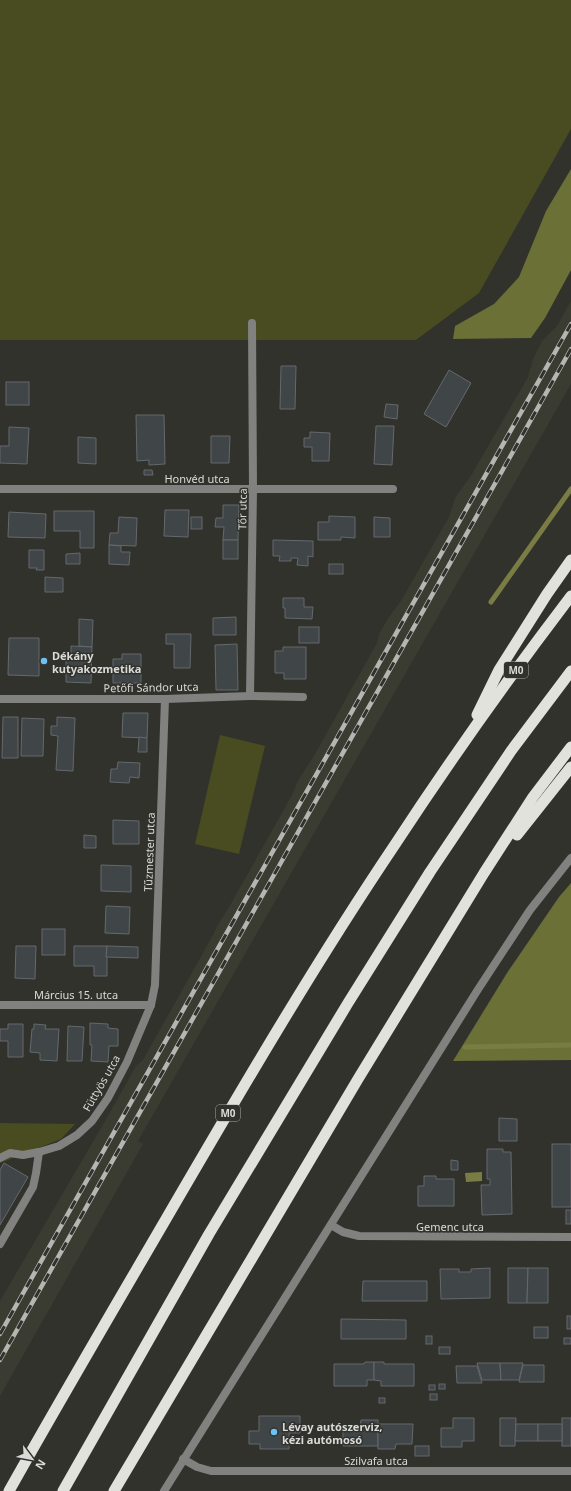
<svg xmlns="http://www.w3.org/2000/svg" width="571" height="1491" font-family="'Noto Sans',sans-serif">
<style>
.built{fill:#3a3c31}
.green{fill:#484c20}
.forest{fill:#6b7036}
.water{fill:#797d44}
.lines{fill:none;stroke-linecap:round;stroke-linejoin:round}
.stream{stroke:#797d44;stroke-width:5}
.building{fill:#404548;stroke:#64696d}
.service{stroke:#81827f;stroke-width:8}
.minor{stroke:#81827f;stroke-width:8}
.tertiary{stroke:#81827f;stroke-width:8}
.trunk{stroke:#e1e2dc;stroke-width:11}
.rail-casing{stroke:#b5b6b2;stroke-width:4.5}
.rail{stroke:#32322d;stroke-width:3;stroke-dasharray:9;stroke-linecap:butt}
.poi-dot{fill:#6dc2f3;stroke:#32322d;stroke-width:1.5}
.labels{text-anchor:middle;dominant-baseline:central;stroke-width:3;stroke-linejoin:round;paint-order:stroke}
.shield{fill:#32322d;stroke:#a8a8a5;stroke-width:1}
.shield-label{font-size:10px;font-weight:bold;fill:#dadbd8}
.street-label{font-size:11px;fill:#dadbd8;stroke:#32322d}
.poi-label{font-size:11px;font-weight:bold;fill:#dadbd8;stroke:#32322d;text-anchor:start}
</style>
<rect width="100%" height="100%" fill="#32322d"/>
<!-- built -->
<polygon class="built" points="571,301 571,384 138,1141 143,1144 0,1396 0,1301 104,1123 136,1066 143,1060 213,935 217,926 228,909 291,797 299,779 315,754 377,643 379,634 389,617 401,601 449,517 455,498 472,474 528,377 533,359 542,341 557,326"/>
<!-- green -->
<g class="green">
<polygon points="0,0 571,0 571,129 479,293 416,340 0,340"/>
<polygon points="220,735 265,746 239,854 195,844"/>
<polygon points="0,1123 75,1124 61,1139 0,1163"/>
</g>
<!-- forest -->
<g class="forest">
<polygon points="571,169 571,270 545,318 531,338 453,339 455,326 494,304 519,277 546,211"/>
<polygon points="571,883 571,1060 453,1061 507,973 559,897"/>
</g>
<!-- water -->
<polygon class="water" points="482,1172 482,1181 466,1182 465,1173"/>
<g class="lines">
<!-- stream -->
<g class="stream">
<polyline points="491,602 571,489"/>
<polyline points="465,1047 571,1045"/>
</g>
</g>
<!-- building -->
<g class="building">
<polygon points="281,366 296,366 295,409 280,409"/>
<polygon points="449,370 471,383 446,427 424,414"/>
<rect x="6" y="382" width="23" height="23"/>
<polygon points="386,404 398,405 397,419 384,417"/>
<polygon points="136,415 164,415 165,464 149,465 149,460 137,461"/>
<polygon points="376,426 394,426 392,465 374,464"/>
<polygon points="9,427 29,428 27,464 0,463 0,446 9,446"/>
<polygon points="310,432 330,433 329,461 312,461 312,447 304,447 304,438 310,438"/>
<polygon points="211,436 230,436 229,463 211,463"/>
<polygon points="78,437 96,438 96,464 78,463"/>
<polygon points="144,470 152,470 153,475 144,475"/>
<polygon points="223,505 239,505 238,540 223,540 224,527 215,527 216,518 223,518"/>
<polygon points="165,510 189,510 188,537 164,536"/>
<polygon points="54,511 94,511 94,548 80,548 80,531 54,531"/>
<polygon points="9,512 46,514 45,538 8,537"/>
<polygon points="329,516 355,517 355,538 341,537 341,540 318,540 318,522 329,522"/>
<polygon points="119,517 137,518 136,546 109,545 110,533 118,533"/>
<rect x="191" y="517" width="11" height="12"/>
<polygon points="374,517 390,518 390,537 374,537"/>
<rect x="223" y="540" width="15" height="19"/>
<polygon points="273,540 313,541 313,557 308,556 308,566 297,565 298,558 291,558 291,561 279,561 280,556 273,556"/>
<polygon points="109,545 121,546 121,552 130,552 129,565 109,564"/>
<polygon points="29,550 44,550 44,570 36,570 37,568 29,568"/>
<polygon points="80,553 80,564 66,564 66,554"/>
<rect x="329" y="564" width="14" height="10"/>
<polygon points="45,577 63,578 63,592 45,592"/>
<polygon points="283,598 304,598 304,607 313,607 312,619 285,618 285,608 283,608"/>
<polygon points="236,617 236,635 213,635 213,618"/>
<polygon points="79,619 93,620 92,647 79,646"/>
<rect x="299" y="627" width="20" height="16"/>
<polygon points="166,634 191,634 190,668 174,668 174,644 166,644"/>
<polygon points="9,638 39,638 39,676 8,675"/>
<polygon points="237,644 238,690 216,690 215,645"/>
<polygon points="71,646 92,647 91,683 66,682 66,658 71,658"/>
<polygon points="283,647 306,647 306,679 284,679 284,673 275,673 275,651 283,651"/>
<polygon points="122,654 141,654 141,683 113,683 113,659 122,659"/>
<polygon points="123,713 148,713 147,738 122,737"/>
<polygon points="3,717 18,717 18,758 2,758"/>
<polygon points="57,717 75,718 73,771 56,770 58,736 51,735 51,726 57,726"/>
<polygon points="22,718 44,719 43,756 21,756"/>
<polygon points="139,737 147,738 147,752 138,752"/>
<polygon points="118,762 140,763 139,778 130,777 129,783 110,782 111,769 117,769"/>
<polygon points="113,820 139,821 139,844 113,844"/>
<polygon points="84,835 96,836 96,848 84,848"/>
<polygon points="101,865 131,866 131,892 101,891"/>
<polygon points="106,906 130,907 129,934 105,933"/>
<rect x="42" y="929" width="23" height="26"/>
<polygon points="16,946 36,946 35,979 15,978"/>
<polygon points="74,946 107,946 107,976 94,976 94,966 74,966"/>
<polygon points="107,946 138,947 138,958 106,957"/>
<polygon points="90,1023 108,1024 108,1028 118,1029 118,1046 109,1046 108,1062 91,1061 92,1045 90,1045"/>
<polygon points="8,1024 23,1024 23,1057 8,1057 8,1041 0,1041 0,1029 8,1029"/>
<polygon points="34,1024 46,1025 45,1029 59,1029 57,1061 40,1060 40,1053 30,1052 32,1029 34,1029"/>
<polygon points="68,1026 84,1027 82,1061 67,1061"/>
<polygon points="499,1118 517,1119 517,1141 499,1141"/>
<rect x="552" y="1144" width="19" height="63"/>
<polygon points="487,1149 503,1149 503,1152 511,1152 512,1214 482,1215 481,1185 490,1185 490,1179 487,1179"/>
<polygon points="451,1160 458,1161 458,1170 451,1170"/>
<polygon points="4,1163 28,1177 0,1225 0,1170"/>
<polygon points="424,1176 436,1176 436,1179 454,1179 454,1206 418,1206 418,1186 424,1186"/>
<rect x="566" y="1210" width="5" height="14"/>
<polygon points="490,1268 490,1298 441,1299 440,1269 459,1269 459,1272 471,1272 471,1269"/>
<polygon points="508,1268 528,1268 527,1303 508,1303"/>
<polygon points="528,1268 548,1268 548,1303 527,1303"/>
<polygon points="363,1281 427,1281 427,1301 362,1301"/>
<rect x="567" y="1316" width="4" height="13"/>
<polygon points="341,1319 406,1320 406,1339 341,1339"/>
<rect x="534" y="1327" width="14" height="11"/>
<rect x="426" y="1336" width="6" height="8"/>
<rect x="564" y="1338" width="7" height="6"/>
<rect x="439" y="1347" width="11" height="7"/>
<polygon points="365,1362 374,1362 374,1380 367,1380 367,1386 334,1386 334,1364 364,1364"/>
<polygon points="374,1362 384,1362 384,1364 414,1364 414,1386 381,1386 381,1381 374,1380"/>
<polygon points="477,1363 500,1363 501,1380 482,1380"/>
<polygon points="500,1363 523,1363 519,1380 501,1380"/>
<polygon points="523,1365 544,1365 544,1382 519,1382"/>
<polygon points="456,1366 477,1366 482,1383 457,1383"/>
<rect x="439" y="1384" width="6" height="5"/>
<rect x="429" y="1385" width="6" height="5"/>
<rect x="430" y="1394" width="7" height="6"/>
<rect x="379" y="1398" width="6" height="5"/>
<polygon points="259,1416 300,1416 300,1433 289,1433 289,1449 260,1449 260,1444 249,1444 249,1431 259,1431"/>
<polygon points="453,1418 474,1418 474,1441 462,1441 462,1447 441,1447 441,1428 453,1428"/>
<polygon points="500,1418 516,1418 515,1446 500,1446"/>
<rect x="562" y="1418" width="9" height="28"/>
<polygon points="361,1420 378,1420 378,1446 343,1446 343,1426 360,1426"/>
<polygon points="378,1424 413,1424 412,1444 396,1444 395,1449 378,1449"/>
<polygon points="516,1424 538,1424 538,1441 515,1441"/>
<rect x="538" y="1424" width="24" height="17"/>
<rect x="328" y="1426" width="5" height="5"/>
<rect x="415" y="1446" width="14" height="10"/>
</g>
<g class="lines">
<!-- service -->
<polyline class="service" points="0,1244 33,1187 36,1173 39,1152"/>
<!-- minor -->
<g class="minor">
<polyline points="0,489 393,489"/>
<polyline points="250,696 253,489 252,323"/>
<polyline points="0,699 165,699 250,696 303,697"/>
<polyline points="0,1005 151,1005"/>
<polyline points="0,1158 10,1153 23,1155 39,1152 59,1146 77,1135 92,1121 108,1098 127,1062 151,1005 155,985 165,699"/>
<polyline points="331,1225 343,1232 359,1236 571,1237"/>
<polyline points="183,1459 197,1467 211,1471 571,1471"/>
</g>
<!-- tertiary -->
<polyline class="tertiary" points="164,1491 477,991 530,910 571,858"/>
<!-- trunk -->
<g class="trunk">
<polyline points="477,715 499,670 547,594 571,560"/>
<polyline points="517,835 571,767"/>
<path d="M9,1491C60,1400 113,1310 166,1219C240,1092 314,965 396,843C451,759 510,676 571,596"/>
<polyline points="63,1491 209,1234 348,1003 430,872 511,751 571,671"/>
<polyline points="114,1491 358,1079 484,873 533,797 571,747"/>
</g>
<defs>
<g id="rail">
<polyline points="0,1334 571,324"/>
<polyline points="0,1360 571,349"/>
</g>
</defs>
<!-- rail casing -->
<use href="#rail" class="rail-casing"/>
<!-- rail -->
<use href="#rail" class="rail"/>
</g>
<!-- markers -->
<g class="poi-dot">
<circle cx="44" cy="661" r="4"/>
<circle cx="274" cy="1432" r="4"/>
</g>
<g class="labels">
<!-- shield labels -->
<g class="shield">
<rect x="504" y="662" width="24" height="16" rx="3"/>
<rect x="216" y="1105" width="24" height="16" rx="3"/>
</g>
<g class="shield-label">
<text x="516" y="670">M0</text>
<text x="228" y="1113">M0</text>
</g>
<!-- street labels -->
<g class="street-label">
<text x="197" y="478">Honvéd utca</text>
<text transform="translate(242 509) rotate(-89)">Tőr utca</text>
<text transform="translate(151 687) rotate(-1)">Petőfi Sándor utca</text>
<text transform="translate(149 852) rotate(-88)">Tűzmester utca</text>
<text x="76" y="994">Március 15. utca</text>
<text transform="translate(101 1083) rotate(-60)">Füttyös utca</text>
<text x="450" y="1226">Gemenc utca</text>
<text x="376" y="1460">Szilvafa utca</text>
</g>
<!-- poi labels -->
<g class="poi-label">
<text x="52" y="655">Dékány<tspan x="52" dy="13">kutyakozmetika</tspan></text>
<text x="282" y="1426">Lévay autószerviz,<tspan x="282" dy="13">kézi autómosó</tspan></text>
</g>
</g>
<!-- north arrow -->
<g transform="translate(32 1459) rotate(122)" stroke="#32322d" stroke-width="3" paint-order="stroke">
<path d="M0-3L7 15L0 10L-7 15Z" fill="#dadbd8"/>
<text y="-6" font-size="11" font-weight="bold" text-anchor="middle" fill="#dadbd8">N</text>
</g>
</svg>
